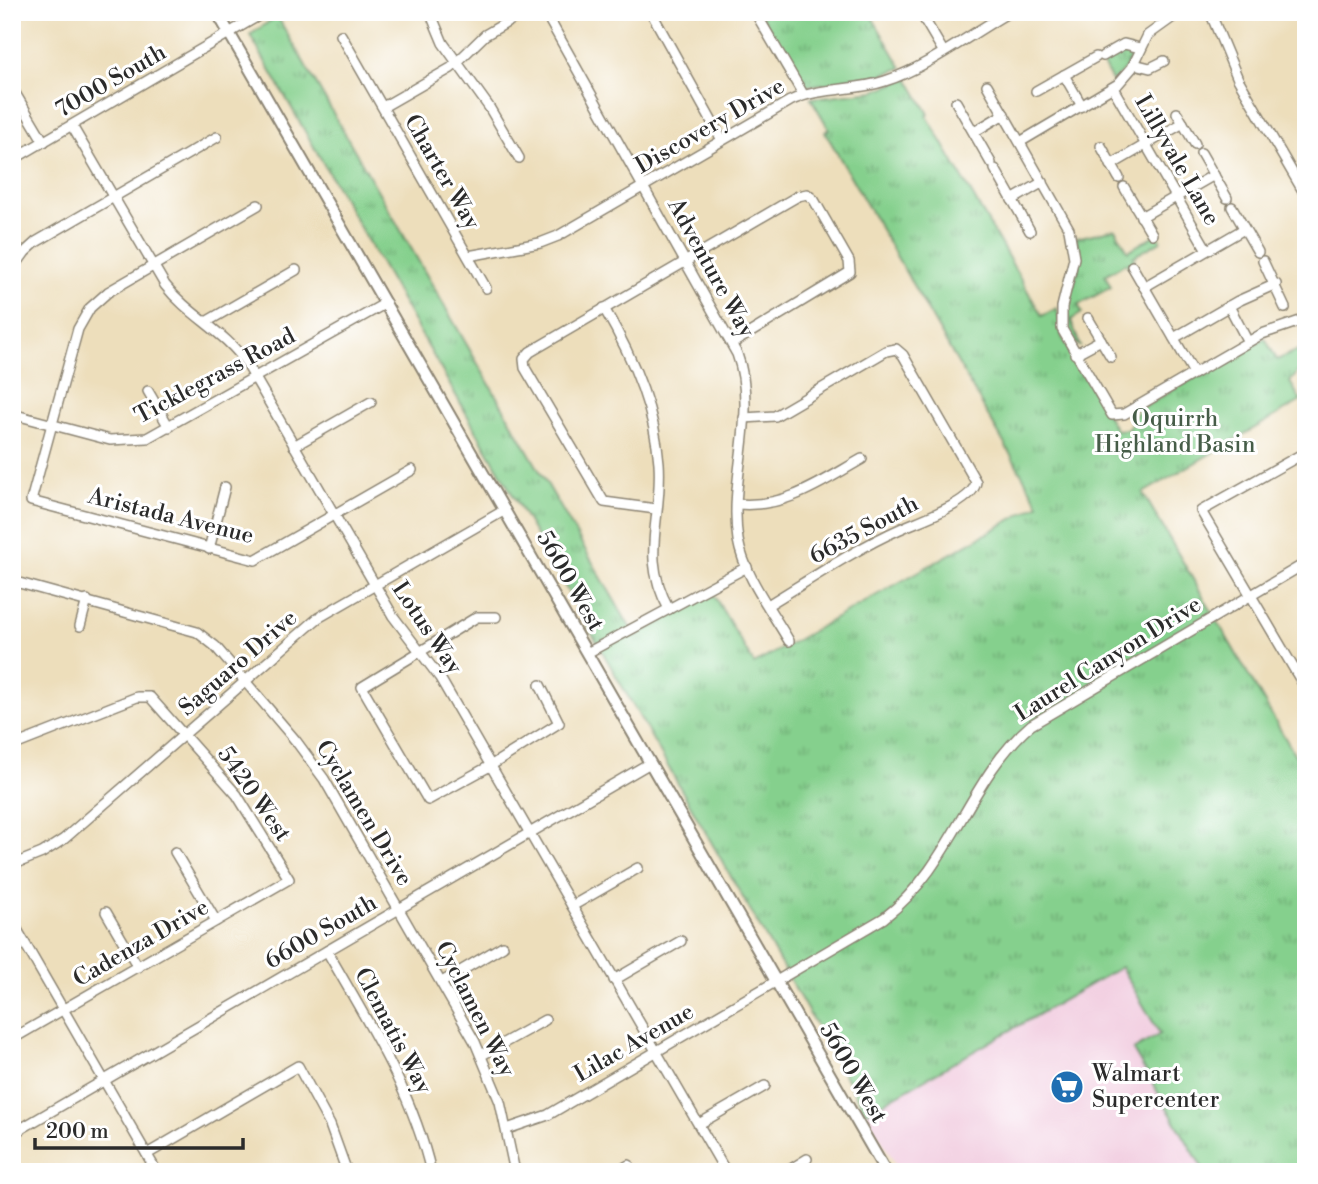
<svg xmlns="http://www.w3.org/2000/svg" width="1318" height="1184" font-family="'Libre Bodoni',serif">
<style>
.built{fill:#f2cfe1}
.grass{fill:url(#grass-tufts);stroke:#587e5c;stroke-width:2}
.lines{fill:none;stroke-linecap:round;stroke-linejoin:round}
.minor-casing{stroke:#8c8473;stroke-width:12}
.major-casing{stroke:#8c8473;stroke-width:14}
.minor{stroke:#fff;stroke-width:9}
.major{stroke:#fff;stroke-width:10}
.labels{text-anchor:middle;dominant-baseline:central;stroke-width:6;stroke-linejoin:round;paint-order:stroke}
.street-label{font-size:23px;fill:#2b2b2b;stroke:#fff}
.park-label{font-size:23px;fill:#465d48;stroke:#fff}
.poi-label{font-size:23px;fill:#2b2b2b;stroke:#fff;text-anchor:start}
</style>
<defs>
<pattern id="grass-tufts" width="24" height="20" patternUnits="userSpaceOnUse" patternTransform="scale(1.75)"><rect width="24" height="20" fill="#85d08d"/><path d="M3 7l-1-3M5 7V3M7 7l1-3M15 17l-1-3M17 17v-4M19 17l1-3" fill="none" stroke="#6da973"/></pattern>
</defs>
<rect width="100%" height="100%" fill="#fff"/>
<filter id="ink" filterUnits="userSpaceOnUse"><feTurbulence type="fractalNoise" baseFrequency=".0143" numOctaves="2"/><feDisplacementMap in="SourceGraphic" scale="14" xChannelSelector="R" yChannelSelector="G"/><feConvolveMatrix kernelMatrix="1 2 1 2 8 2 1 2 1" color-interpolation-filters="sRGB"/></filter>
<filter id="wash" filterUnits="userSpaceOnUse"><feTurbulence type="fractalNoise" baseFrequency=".00686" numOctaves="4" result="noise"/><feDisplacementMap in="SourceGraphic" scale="28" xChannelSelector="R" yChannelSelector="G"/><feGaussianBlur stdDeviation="1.57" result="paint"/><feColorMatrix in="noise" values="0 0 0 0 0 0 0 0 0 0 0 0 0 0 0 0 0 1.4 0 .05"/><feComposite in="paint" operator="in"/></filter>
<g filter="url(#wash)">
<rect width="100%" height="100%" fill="#eddebb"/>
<!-- built -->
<polygon class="built" points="1121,966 1160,1034 1134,1050 1205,1172 900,1172 866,1113"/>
<!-- grass -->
<g class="grass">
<polygon points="759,12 869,12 902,68 869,79 804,86"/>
<polygon points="277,16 635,636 712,592 754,664 1039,504 825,132 829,129 811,98 875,91 908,78 929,114 927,116 1042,316 1057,308 1062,337 1116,430 1128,429 1138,410 1265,338 1277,360 1303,348 1306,362 1290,382 1301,401 1143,493 1306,774 1306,1172 1205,1172 1133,1050 1160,1034 1121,967 866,1113 250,35"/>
<path d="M1125,48L1131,50C1131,63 1122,74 1112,81L1101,61Z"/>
<path d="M1115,229L1128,251L1157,234L1161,241L1133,257L1135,261L1128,266L1126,263L1105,275L1111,287L1078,305L1082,313L1071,320L1080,346C1052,331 1073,293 1077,272C1080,260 1078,250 1076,238Z"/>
</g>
</g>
<g filter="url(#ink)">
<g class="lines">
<defs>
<g id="minor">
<polyline points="430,12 443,43 489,107 519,158"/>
<path d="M545,12L737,354C759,414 728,479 738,540C744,575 771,610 789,641"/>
<polyline points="651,12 722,140"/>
<polyline points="755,12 803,94"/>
<polyline points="920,12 943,51"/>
<polyline points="1210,12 1238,79 1306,196"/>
<polyline points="1298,12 1306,31"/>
<polyline points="341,35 486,288"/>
<polyline points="1103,56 1124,44 1140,48"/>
<polyline points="1134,64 1150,68 1164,61"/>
<polyline points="1064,75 1082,106"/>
<polyline points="987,85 1069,229 1074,258 1062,307 1062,329 1112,415 1124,414 1262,334 1306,319"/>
<polyline points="12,88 44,142"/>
<polyline points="1113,88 1207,250"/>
<polyline points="1036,91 1096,57"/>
<polyline points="956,102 991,163"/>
<polyline points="383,107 451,68 485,35 525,12"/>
<polyline points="1177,113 1195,144"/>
<path d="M72,126L165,285C189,316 225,331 247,364L393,616L440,678L726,1172"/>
<polyline points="974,132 1004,114"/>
<polyline points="1020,142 1118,84 1132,68 1148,35 1180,12"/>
<polyline points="1101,146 1119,178"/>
<polyline points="1201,153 1227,198"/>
<polyline points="12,160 265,12"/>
<polyline points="1111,165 1183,123"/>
<polyline points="995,169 1030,231"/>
<polyline points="1124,187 1152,234"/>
<polyline points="1012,200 1043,182"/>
<polyline points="258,205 108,292 90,308 78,329 31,501 255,560 412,470"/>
<polyline points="1232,207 1258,252"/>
<polyline points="1141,217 1214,175"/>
<path d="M468,256L540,243L558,236L790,101C820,86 853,92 885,81C926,68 971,34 1009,12"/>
<polyline points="1263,261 1285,308"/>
<polyline points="1132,266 1194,373"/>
<polyline points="12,270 25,252 36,242 217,137"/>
<polyline points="1144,287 1244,229"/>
<polyline points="1229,306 1248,342"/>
<path d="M604,308C631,354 655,409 659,463C663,520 639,555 669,609"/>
<polyline points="1088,318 1111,357"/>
<polyline points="206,322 296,270"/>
<polyline points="1174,338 1238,301 1276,284"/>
<polyline points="1075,354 1101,340"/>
<polyline points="148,391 169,427"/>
<polyline points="12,414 110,440 147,438 386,303"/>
<path d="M744,418L775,416L886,351L896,349L903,355L976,482C973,503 919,520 900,529C855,549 811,579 768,605"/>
<polyline points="294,446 371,402"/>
<polyline points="1306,452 1201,511 1306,689"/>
<path d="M738,504C787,508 821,482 862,459"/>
<polyline points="656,509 604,502 525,368 524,359 530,352 798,196 807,194 814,200 849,261 850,272 733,343"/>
<polyline points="209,549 225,487"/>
<polyline points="12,581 197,632 215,646 296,741 324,779 475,1042 500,1102 515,1172"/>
<polyline points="496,617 477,617 362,687 428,800 490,766 559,723 540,685"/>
<polyline points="80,626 87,600"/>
<polyline points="587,653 747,567"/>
<polyline points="1296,672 1306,666"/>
<polyline points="12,746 137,697 150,697 237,795 289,879 12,1039"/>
<polyline points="175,852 216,921"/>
<polyline points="12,865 42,853 64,839 318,618 505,510"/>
<polyline points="572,906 638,868"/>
<polyline points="106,912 138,967"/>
<polyline points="12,921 157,1172"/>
<path d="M327,951C368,1023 412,1090 431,1172"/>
<polyline points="614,980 681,941"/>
<polyline points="442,982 503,946"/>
<polyline points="482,1055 545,1020"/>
<polyline points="699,1124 765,1086"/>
<path d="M507,1129L548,1115L884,918C954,864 967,780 1031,725L1306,563"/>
<polyline points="12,1134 650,763"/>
<polyline points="147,1154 298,1066 330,1125 347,1172"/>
<polyline points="617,1172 629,1165"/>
<polyline points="786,1172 807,1159"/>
</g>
<polyline id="major" points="217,12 886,1172"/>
</defs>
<!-- minor casing -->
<use href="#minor" class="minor-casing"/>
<!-- major casing -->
<use href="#major" class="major-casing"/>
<!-- minor -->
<use href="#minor" class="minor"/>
<!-- major -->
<use href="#major" class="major"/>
</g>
</g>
<!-- icons -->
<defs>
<symbol id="supermarket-disc" viewBox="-11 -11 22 22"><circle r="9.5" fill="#1f6fb2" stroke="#fff"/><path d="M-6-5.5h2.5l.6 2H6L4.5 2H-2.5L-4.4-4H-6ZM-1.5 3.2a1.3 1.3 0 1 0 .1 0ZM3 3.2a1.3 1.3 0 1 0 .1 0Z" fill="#fff"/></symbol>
</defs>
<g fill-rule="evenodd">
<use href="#supermarket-disc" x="1048" y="1068" width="38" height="38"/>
</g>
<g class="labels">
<!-- street labels -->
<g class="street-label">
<text transform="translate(111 81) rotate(-30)">7000 South</text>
<text transform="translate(710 126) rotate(-30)">Discovery Drive</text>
<text transform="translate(1177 160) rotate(60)">Lillyvale Lane</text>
<text transform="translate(442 172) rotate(60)">Charter Way</text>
<text transform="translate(711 268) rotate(61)">Adventure Way</text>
<text transform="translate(215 376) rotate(-28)">Ticklegrass Road</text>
<text transform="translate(171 516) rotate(14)">Aristada Avenue</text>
<text transform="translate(864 530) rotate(-28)">6635 South</text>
<text transform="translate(570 581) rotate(60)">5600 West</text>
<text transform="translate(427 628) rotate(56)">Lotus Way</text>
<text transform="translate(1108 659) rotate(-32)">Laurel Canyon Drive</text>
<text transform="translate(238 663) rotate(-41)">Saguaro Drive</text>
<text transform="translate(254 794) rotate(55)">5420 West</text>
<text transform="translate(364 813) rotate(59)">Cyclamen Drive</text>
<text transform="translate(321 932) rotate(-30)">6600 South</text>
<text transform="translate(141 943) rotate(-30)">Cadenza Drive</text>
<text transform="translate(475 1009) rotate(63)">Cyclamen Way</text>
<text transform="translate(393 1031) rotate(62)">Clematis Way</text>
<text transform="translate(634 1043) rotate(-30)">Lilac Avenue</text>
<text transform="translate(853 1073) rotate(60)">5600 West</text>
</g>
<!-- park labels -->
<g class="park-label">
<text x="1175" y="419">Oquirrh<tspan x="1175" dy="26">Highland Basin</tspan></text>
</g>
<!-- poi labels -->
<g class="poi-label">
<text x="1092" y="1074">Walmart<tspan x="1092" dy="26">Supercenter</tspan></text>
</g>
</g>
<!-- margin -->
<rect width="1318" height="1184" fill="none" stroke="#fff" stroke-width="42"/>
<!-- scale -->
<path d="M35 1138v10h208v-10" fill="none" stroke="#2b2b2b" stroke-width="3.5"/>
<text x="46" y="1138" font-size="21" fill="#2b2b2b" stroke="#ffffff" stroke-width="5" paint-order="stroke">200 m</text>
</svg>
